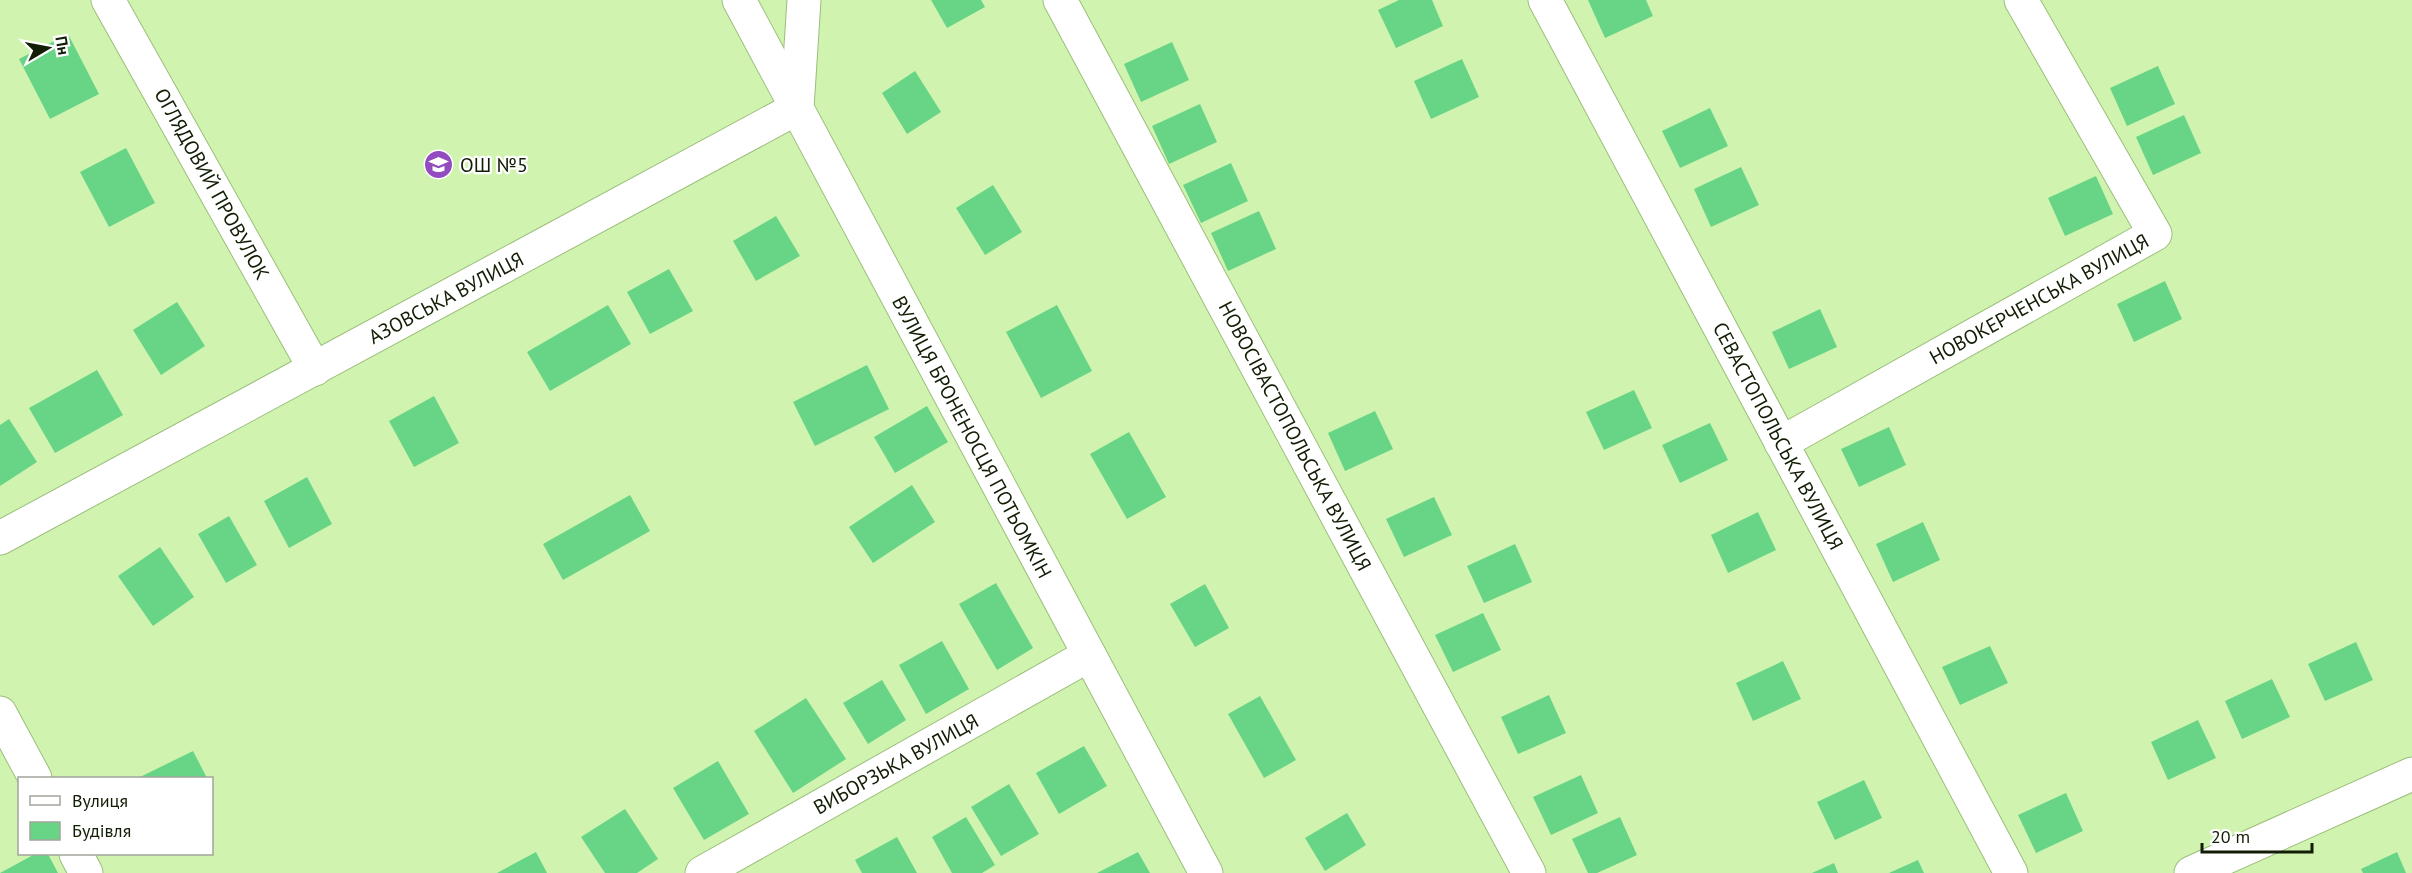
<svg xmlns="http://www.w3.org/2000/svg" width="2412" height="873" font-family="'PT Sans',sans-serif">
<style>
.building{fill:#67d585}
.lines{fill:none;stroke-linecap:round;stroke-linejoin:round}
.minor-casing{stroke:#9cbe7c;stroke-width:35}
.tertiary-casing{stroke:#9cbe7c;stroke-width:35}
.minor{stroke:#fff;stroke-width:33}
.tertiary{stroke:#fff;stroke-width:33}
.labels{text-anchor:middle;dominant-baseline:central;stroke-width:4.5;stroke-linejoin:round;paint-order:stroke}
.poi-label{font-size:20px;fill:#111d04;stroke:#fff;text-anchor:start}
.street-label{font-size:20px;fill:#111d04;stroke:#fff}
</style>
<rect width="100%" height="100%" fill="#d0f4b0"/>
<!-- building -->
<g class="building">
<polygon points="931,0 981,0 985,7 947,28"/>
<polygon points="1399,0 1432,0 1443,26 1396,48 1378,10"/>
<polygon points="1588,0 1646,0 1653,16 1605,38"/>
<polygon points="68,34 99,94 50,119 19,59"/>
<polygon points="1172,42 1189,80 1141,102 1124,64"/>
<polygon points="1462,59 1479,97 1431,119 1414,81"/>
<polygon points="2158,66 2175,104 2127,126 2110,88"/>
<polygon points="915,71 941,112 907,134 882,93"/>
<polygon points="1200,104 1217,142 1169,164 1152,126"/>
<polygon points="1710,108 1728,146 1680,168 1662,131"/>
<polygon points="2184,115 2201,153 2153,175 2136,137"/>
<polygon points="126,148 155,203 109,227 80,172"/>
<polygon points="1231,163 1248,201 1201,223 1183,185"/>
<polygon points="1741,167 1759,205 1711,227 1694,189"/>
<polygon points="2096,176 2113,214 2065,236 2048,198"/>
<polygon points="993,185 1022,232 985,255 956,208"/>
<polygon points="1259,211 1276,249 1228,271 1211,233"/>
<polygon points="776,216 800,256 756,281 733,241"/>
<polygon points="669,269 693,311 650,334 627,292"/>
<polygon points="2165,281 2182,319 2134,342 2117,304"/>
<polygon points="177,302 205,346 161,375 133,330"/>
<polygon points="608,305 631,344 550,391 527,352"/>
<polygon points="1057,305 1092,371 1041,398 1006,332"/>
<polygon points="1820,309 1837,347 1789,369 1772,332"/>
<polygon points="867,365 889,409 815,446 793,402"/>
<polygon points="97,370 123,415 55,453 29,408"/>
<polygon points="1634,390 1652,428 1604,450 1586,412"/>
<polygon points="434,396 459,443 414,467 389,421"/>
<polygon points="927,406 948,442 895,473 874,437"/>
<polygon points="1375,411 1393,449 1345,471 1328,433"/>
<polygon points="9,419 37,462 0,486 0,425"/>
<polygon points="1710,423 1728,460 1680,483 1662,445"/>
<polygon points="1889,427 1906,465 1859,487 1841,449"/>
<polygon points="1129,432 1166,497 1127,519 1090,454"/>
<polygon points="307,477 332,524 289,548 264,501"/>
<polygon points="912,485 935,522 873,563 849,527"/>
<polygon points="630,495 650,531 563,580 543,544"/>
<polygon points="1434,497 1452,535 1404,557 1386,519"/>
<polygon points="1758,512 1776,550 1728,573 1711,535"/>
<polygon points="229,516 257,565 226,583 198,534"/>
<polygon points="1923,522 1940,560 1893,582 1876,544"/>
<polygon points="1515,544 1532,582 1484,603 1467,566"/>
<polygon points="160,547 194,597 153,626 118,576"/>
<polygon points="996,583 1033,648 997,670 959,604"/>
<polygon points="1205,584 1229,628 1195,647 1170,604"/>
<polygon points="1483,613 1501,650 1453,672 1435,635"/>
<polygon points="942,641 969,689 926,714 899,665"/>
<polygon points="2356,642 2373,680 2325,701 2308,664"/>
<polygon points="1990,646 2008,683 1960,705 1942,667"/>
<polygon points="1783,661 1801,699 1753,721 1736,683"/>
<polygon points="2272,679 2290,717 2242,739 2225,701"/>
<polygon points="882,680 906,720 868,744 843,703"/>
<polygon points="1549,695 1566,733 1518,754 1501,717"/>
<polygon points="1260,696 1296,760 1264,778 1228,714"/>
<polygon points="806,698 846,759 793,793 754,731"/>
<polygon points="2198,720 2216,758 2168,780 2151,742"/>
<polygon points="1084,746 1107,786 1059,814 1036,773"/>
<polygon points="193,751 207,778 138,778"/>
<polygon points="718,761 749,814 704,840 673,788"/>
<polygon points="1581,775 1598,813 1551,835 1533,797"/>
<polygon points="1864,780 1882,818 1835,840 1817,802"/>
<polygon points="1009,784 1039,834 1001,856 971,807"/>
<polygon points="2066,793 2083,831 2036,853 2018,815"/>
<polygon points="625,809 658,859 637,873 605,873 581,837"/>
<polygon points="1347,813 1366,845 1325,871 1305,838"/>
<polygon points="966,817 995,865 982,873 952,873 932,837"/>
<polygon points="1620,817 1637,855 1597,873 1588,873 1572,839"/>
<polygon points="897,837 917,873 862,873 855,860"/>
<polygon points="536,852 547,873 497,873"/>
<polygon points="1138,852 1150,873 1097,873"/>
<polygon points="2397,852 2406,873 2363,873 2361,869"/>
<polygon points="35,854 48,854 58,873 0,873"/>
<polygon points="1918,860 1924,873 1889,873"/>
<polygon points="1834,863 1838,873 1812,873"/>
</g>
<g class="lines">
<defs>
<g id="minor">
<polyline points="108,0 315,369"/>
<polyline points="1060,0 1529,873"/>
<polyline points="1545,0 2011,873"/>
<polyline points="1781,443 2155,234 2021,0"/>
<polyline points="0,538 797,108 804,0"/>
<polyline points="0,713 35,778"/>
<polyline points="76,854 86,873"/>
<polyline points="702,873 1089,655"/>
<polyline points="2191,873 2412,774"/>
</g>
<polyline id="tertiary" points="739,0 1206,873"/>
</defs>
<!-- minor casing -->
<use href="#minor" class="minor-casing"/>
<!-- tertiary casing -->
<use href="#tertiary" class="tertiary-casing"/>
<!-- minor -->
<use href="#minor" class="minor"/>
<!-- tertiary -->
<use href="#tertiary" class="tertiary"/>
</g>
<!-- icons -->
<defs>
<symbol id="school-disc" viewBox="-11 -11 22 22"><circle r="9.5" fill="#934cbf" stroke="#fff"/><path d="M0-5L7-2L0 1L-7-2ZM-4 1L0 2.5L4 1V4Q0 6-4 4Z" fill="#fff"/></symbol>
</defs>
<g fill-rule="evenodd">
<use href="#school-disc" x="422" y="148" width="33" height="33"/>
</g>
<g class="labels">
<!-- poi labels -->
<g class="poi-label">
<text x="460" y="165">ОШ №5</text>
</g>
<!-- street labels -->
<g class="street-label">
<text transform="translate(212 184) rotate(61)">ОГЛЯДОВИЙ ПРОВУЛОК</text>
<text transform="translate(446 298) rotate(-28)">АЗОВСЬКА ВУЛИЦЯ</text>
<text transform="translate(2039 299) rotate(-29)">НОВОКЕРЧЕНСЬКА ВУЛИЦЯ</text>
<text transform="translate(1295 436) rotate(62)">НОВОСІВАСТОПОЛЬСЬКА ВУЛИЦЯ</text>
<text transform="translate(1778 436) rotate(62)">СЕВАСТОПОЛЬСЬКА ВУЛИЦЯ</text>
<text transform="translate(972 437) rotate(62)">ВУЛИЦЯ БРОНЕНОСЦЯ ПОТЬОМКІН</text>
<text transform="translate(896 764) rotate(-29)">ВИБОРЗЬКА ВУЛИЦЯ</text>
</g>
</g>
<!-- legend -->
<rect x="18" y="777" width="195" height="78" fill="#ffffff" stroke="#a0a59b" stroke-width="1.5"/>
<rect x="30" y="796" width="30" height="9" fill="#ffffff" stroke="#a0a59b" stroke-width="1.5"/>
<text x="72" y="807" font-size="18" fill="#111d04">Вулиця</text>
<rect x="30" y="822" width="30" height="18" fill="#67d585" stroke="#a0a59b" stroke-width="1.5"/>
<text x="72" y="837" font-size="18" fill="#111d04">Будівля</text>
<!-- north arrow -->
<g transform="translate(48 48) rotate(80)" stroke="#ffffff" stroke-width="4.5" paint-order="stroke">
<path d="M0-4.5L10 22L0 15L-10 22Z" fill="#111d04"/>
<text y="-9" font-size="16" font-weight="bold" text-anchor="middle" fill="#111d04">Пн</text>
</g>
<!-- scale -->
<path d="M2202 843v9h110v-9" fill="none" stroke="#111d04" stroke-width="3"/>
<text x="2211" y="843" font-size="18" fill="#111d04" stroke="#ffffff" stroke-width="4.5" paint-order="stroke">20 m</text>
</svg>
